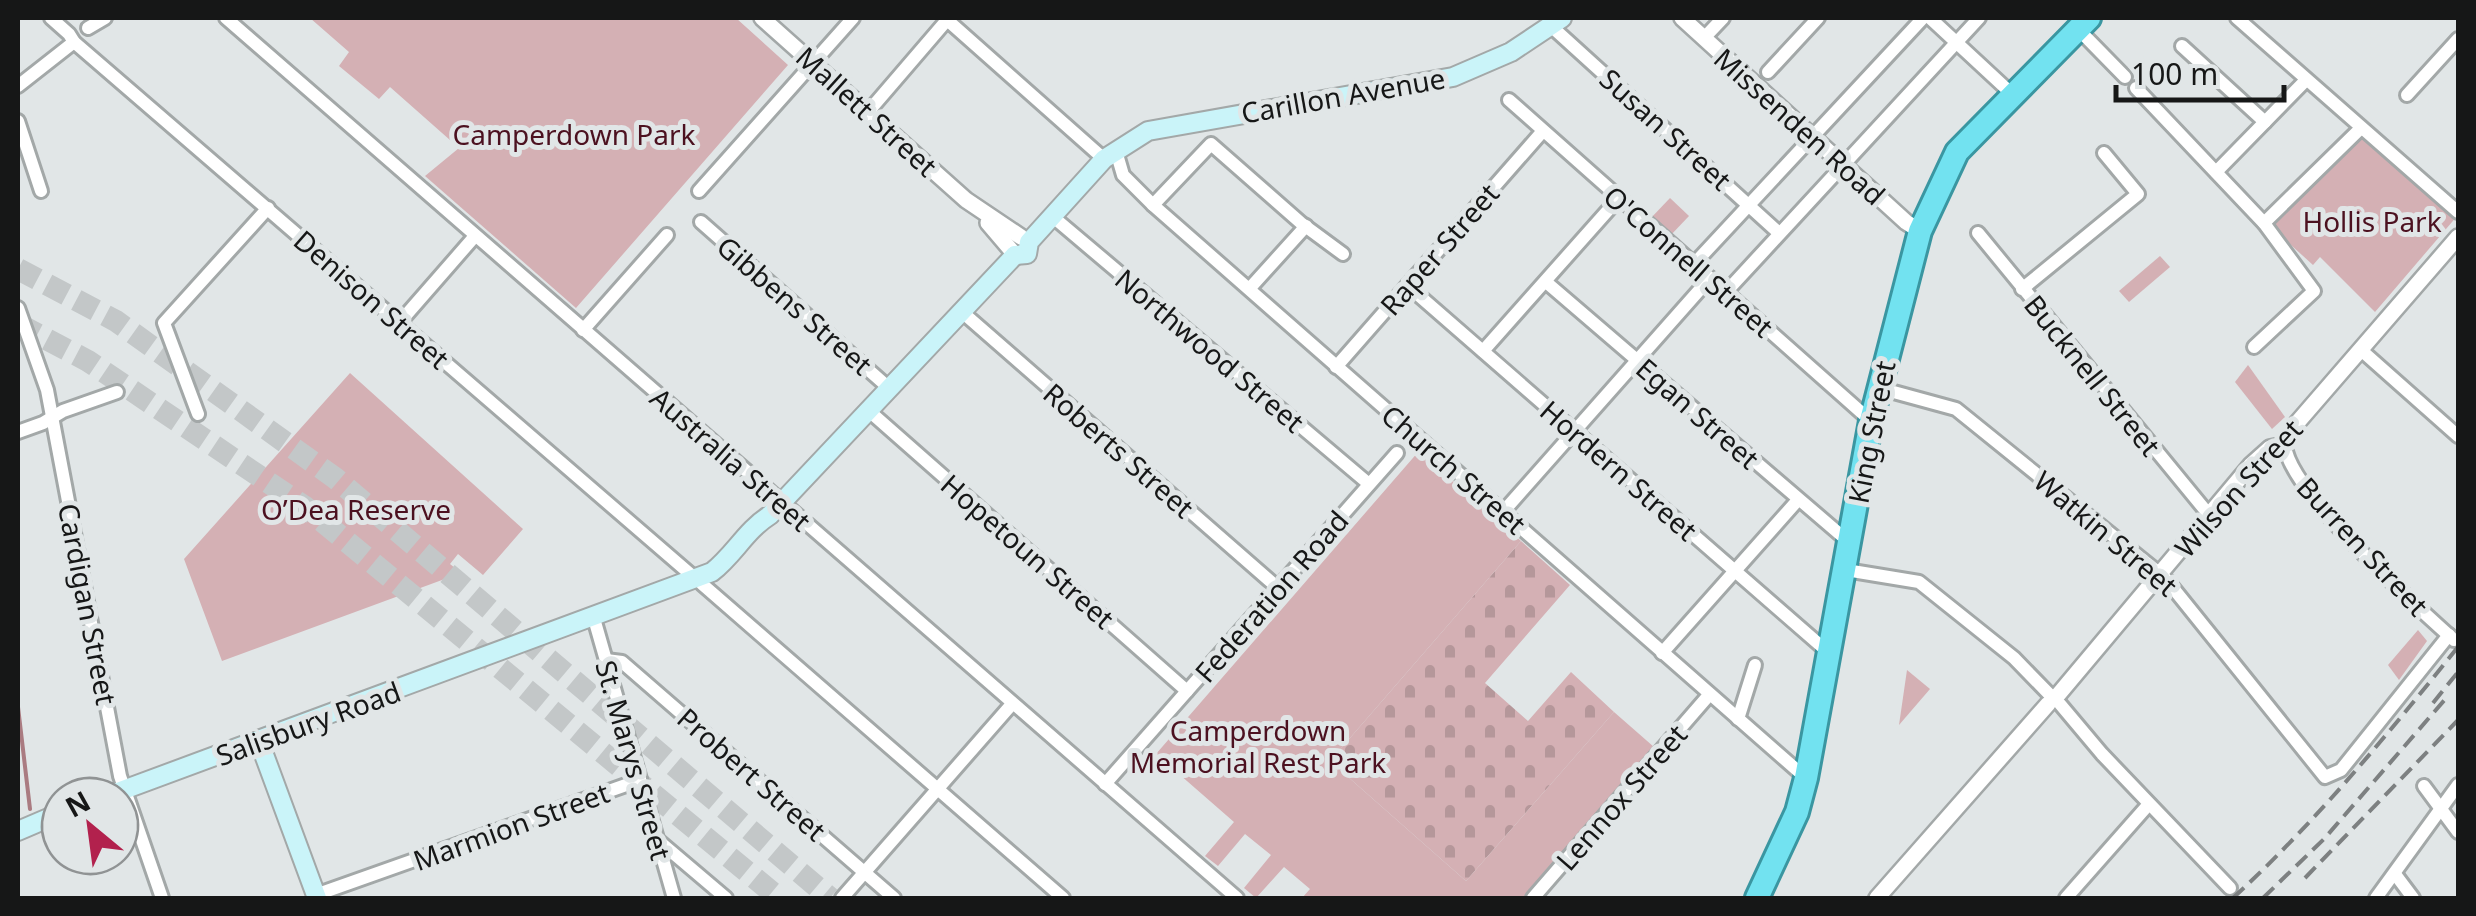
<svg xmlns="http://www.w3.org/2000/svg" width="2476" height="916" font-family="'Noto Sans',sans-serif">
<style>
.cemetery{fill:url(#cemetery-stones)}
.green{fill:#d4b0b4}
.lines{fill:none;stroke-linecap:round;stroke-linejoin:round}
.stream{stroke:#aa7b81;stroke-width:4}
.motorway-tunnel{stroke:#c3c7c8;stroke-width:22;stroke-dasharray:22 11;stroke-linecap:butt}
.minor-casing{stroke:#a3a8a8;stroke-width:18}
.tertiary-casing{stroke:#a3a8a8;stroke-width:20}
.secondary-casing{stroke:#a3a8a8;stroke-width:22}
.trunk-casing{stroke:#3a96a1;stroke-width:28}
.minor{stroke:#fff;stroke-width:12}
.tertiary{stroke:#fff;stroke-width:15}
.secondary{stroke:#caf4f9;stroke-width:18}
.trunk{stroke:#72e2f0;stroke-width:22}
.rail{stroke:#7d8081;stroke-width:4;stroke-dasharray:15 8;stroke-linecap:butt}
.labels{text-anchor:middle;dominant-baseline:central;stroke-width:10;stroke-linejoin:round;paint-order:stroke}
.street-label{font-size:28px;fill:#161717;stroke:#e1e6e7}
.park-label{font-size:28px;fill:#4c1120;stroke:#e1e6e7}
</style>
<defs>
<pattern id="cemetery-stones" width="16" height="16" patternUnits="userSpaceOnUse" patternTransform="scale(2.5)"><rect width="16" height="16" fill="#d4b0b4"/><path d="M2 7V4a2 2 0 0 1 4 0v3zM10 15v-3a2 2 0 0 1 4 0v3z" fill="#b5979a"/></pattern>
</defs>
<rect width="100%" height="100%" fill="#e1e6e7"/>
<!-- cemetery -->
<polygon class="cemetery" points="1521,541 1570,585 1485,683 1528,721 1571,672 1614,712 1466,881 1330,761"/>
<!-- green -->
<g class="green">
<polygon points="310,18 736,18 788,65 576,308 425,176 459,148 390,87 379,99 339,66 349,52"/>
<polygon points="2364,134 2458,215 2375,312 2320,257 2313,265 2270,226"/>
<polygon points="1670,198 1689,216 1669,237 1650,219"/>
<polygon points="2160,256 2170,267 2129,302 2119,291"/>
<polygon points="2248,365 2285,417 2272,429 2235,382"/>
<polygon points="350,373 523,529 483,575 458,554 450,564 461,573 222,661 184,559"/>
<polygon points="1419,451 1521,541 1330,761 1466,881 1614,712 1654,747 1524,898 1302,898 1310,889 1284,867 1256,898 1244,888 1271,855 1245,834 1218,866 1205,856 1234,822 1156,754"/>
<polygon points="2418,630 2427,641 2399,680 2388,665"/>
<polygon points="1907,670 1930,689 1899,725"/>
</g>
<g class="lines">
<!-- stream -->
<polyline class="stream" points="18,707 30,809"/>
<!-- motorway-tunnel -->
<g class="motorway-tunnel">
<polyline points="18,269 116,321 335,478 830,898"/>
<polyline points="18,324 88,361 305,507 779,898"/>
</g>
<defs>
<g id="minor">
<polyline points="51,18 69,34 74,42 696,579"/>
<polyline points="226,18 1237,898"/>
<polyline points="945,18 1104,159"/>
<polyline points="1930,18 2012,94"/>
<polyline points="2237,18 2458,212"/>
<polyline points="1551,26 1779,233"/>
<polyline points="88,28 105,18"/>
<polyline points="2078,29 2125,77"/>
<polyline points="1704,38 1723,18"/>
<polyline points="2182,46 2265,122"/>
<polyline points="1768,72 1818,18"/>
<polyline points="18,86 74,42"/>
<polyline points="2136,88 2264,223 2314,291 2254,347"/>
<polyline points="2407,95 2458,39"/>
<polyline points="1509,100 1871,421"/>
<polyline points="868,112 947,20"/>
<polyline points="18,121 41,191"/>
<polyline points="1116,151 1123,175 1153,205 1806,778"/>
<polyline points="2216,172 2306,80"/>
<polyline points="699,191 853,18"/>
<polyline points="1153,205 1211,144 1301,223 1343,254"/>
<polyline points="1052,216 1369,484"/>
<polyline points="701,222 889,388"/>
<polyline points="2264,223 2361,128"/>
<polyline points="1978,233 2210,516"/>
<polyline points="1694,264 1923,18"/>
<polyline points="1546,282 1849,542"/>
<polyline points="1408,286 1828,652"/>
<polyline points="1250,288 1306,226"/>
<polyline points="2022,289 2138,194 2104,153"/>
<polyline points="1726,292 1979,18"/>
<polyline points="18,308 47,390 120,776 162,898"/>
<polyline points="961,311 1278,588"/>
<polyline points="400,322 475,236"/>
<polyline points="583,330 667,235"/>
<polyline points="2361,350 2458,436"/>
<polyline points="1483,351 1618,199"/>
<polyline points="1336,367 1542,132"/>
<polyline points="1879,388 1956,409 2165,578 2325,777 2341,770 2449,635"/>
<polyline points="868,410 1187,691"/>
<polyline points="198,414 164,323 268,208"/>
<polyline points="18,432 43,423 63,411 117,392"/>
<path d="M2285,445C2288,490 2417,607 2454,640"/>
<polyline points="1503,512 1710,278"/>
<polyline points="1846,570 1919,582 2014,658 2050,695"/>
<polyline points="702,584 1063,898"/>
<polyline points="595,622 674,898"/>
<polyline points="1662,653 1797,501"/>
<polyline points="606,660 622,662 894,898"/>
<polyline points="2060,704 2102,754 2230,888"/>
<polyline points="1738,719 1755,665"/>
<polyline points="1105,784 1397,453"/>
<polyline points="2424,786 2458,832"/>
<polyline points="660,842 726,898"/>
<polyline points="2395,874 2413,898"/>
<polyline points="319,898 324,892 640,780"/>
<polyline points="842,898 1012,704"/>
<polyline points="1533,898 1709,695"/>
<polyline points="2066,898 2149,804"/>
<polyline points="2376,898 2458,785"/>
</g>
<g id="tertiary">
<polyline points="762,18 966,200 1021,237"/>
<polyline points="1682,18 1906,222 1920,231"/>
<polyline points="988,223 1011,250"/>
<polyline points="2058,695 2251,465 2270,448 2285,445 2297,423 2458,237"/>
<polyline points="1877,898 2048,704"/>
</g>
<g id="secondary">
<polyline points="1015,255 1027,254 1029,242 1104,159 1148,131 1453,77 1511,52 1562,18"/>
<polyline points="259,741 317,898"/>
<path d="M107,796L712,572C734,555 746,530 770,515L1015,255"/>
<polyline points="18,831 60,813"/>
</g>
<polyline id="trunk" points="1757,898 1797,812 1806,778 1871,421 1920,231 1957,152 2089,18"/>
</defs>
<!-- minor casing -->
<use href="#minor" class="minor-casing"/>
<!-- tertiary casing -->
<use href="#tertiary" class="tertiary-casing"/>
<!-- secondary casing -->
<use href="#secondary" class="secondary-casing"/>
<!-- trunk casing -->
<use href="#trunk" class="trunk-casing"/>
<!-- minor -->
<use href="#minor" class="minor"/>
<!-- tertiary -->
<use href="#tertiary" class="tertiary"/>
<!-- secondary -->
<use href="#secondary" class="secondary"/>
<!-- trunk -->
<use href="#trunk" class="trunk"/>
<!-- rail -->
<g class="rail">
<polyline points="2433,703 2458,672"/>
<polyline points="2305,878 2458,720"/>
<path d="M2233,898C2317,821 2387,735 2458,647"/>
<polyline points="2263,898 2324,839 2448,696"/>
</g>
</g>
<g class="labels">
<!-- street labels -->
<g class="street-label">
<text transform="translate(1343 95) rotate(-10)">Carillon Avenue</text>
<text transform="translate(867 111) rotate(42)">Mallett Street</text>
<text transform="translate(1800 126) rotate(42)">Missenden Road</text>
<text transform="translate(1666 129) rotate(42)">Susan Street</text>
<text transform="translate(1439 249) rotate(-49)">Raper Street</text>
<text transform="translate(1689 261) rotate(41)">O'Connell Street</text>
<text transform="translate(372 299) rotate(41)">Denison Street</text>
<text transform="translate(795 305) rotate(41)">Gibbens Street</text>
<text transform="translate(1210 350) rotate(40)">Northwood Street</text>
<text transform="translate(2093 375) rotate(51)">Bucknell Street</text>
<text transform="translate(1698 413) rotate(41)">Egan Street</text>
<text transform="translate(1871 432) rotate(-79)">King Street</text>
<text transform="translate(1119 450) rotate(41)">Roberts Street</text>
<text transform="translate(731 459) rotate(41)">Australia Street</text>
<text transform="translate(1454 469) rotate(41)">Church Street</text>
<text transform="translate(1619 470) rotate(41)">Hordern Street</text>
<text transform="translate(2238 488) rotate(-48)">Wilson Street</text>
<text transform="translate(2106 533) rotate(40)">Watkin Street</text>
<text transform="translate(2363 546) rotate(47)">Burren Street</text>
<text transform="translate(1028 551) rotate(41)">Hopetoun Street</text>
<text transform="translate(1271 596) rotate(-49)">Federation Road</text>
<text transform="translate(88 604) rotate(79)">Cardigan Street</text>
<text transform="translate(308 723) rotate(-20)">Salisbury Road</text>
<text transform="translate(634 760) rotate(74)">St. Marys Street</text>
<text transform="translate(752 774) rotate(41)">Probert Street</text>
<text transform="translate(1621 797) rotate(-49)">Lennox Street</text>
<text transform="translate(511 826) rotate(-20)">Marmion Street</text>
</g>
<!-- park labels -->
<g class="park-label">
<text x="574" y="134">Camperdown Park</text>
<text x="2372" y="221">Hollis Park</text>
<text x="356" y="509">O’Dea Reserve</text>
<text x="1258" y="730">Camperdown<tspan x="1258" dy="32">Memorial Rest Park</tspan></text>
</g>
</g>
<!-- border -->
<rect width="2476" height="916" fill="none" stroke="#161717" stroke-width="40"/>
<!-- north arrow -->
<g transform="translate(90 826) rotate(331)"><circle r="48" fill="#e1e6e7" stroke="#909394" stroke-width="2.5"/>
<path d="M0-8L18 38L0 25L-18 38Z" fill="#b2214d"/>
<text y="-15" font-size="28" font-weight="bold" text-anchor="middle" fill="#161717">N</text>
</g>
<!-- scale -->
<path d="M2116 85v15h168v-15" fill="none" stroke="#161717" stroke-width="5"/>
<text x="2131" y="85" font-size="30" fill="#161717" stroke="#e1e6e7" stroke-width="8" paint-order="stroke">100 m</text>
</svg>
